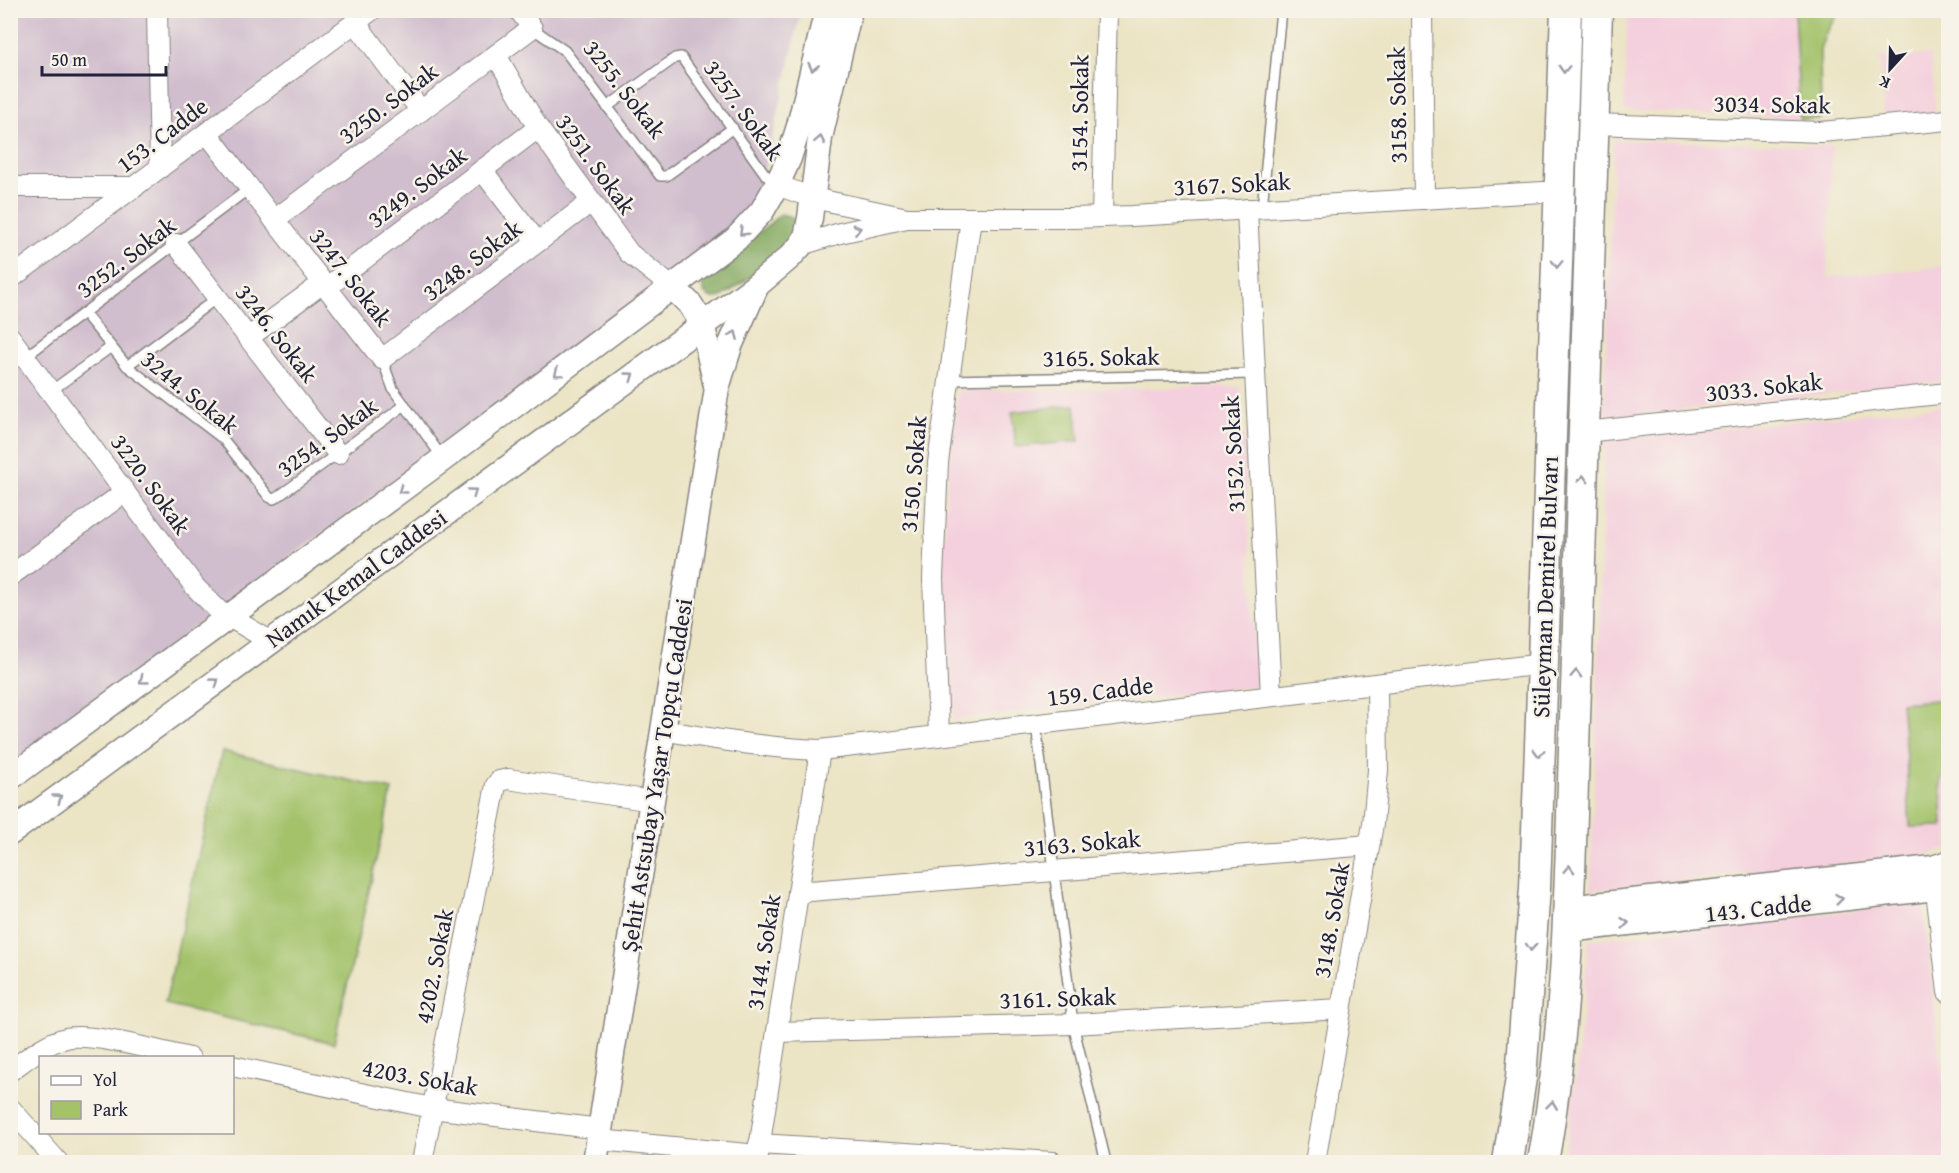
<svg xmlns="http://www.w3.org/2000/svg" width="1959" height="1173" font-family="'Gentium Book Plus',serif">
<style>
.built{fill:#f4cfdd}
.industrial{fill:#d0bdcd}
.green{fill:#a3c26a;stroke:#627252;stroke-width:1.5}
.forest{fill:#82a85e;stroke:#52654c;stroke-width:1.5}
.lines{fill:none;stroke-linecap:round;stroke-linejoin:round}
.service-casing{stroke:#868380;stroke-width:12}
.minor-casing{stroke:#868380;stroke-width:22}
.tertiary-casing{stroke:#868380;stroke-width:27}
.primary-casing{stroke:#868380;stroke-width:33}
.service{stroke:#fff;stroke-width:9}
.minor{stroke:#fff;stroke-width:20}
.tertiary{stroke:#fff;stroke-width:24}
.primary{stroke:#fff;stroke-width:30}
.oneway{stroke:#9c9ca7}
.labels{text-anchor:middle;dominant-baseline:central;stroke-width:5;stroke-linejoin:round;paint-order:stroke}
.street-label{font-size:24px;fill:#22223b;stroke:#f7f3e8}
</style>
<rect width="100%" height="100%" fill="#f7f3e8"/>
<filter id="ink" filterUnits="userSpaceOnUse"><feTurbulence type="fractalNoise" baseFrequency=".0167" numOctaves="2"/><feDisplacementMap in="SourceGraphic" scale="12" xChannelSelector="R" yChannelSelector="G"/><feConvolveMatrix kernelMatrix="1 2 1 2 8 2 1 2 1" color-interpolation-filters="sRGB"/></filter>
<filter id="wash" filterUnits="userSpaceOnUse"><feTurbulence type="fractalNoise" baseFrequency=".008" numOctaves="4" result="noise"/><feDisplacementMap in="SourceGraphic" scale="24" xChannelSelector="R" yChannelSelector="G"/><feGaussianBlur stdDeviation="1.35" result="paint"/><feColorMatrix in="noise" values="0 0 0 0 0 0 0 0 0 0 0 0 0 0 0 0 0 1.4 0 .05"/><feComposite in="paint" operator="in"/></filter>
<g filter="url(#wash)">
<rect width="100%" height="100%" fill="#ebe4c5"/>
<!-- built -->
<g class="built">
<polygon points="1628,11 1794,11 1800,119 1624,110"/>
<polygon points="1930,55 1936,114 1884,119 1880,57"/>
<polygon points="1614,140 1832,146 1827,277 1921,269 1948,265 1948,381 1604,418"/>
<polygon points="1241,387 1257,686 954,719 943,576 945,509 958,391"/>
<polygon points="1948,405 1948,848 1929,854 1591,890 1605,441"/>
<polygon points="1923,903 1948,1128 1948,1162 1564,1162 1577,1072 1589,940"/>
</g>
<!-- industrial -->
<polygon class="industrial" points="11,11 801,11 768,159 748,208 726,230 690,262 11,763"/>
<!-- green -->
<g class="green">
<polygon points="1794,11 1839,11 1825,35 1820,50 1821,119 1800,119"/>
<polygon points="1075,405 1079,441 1016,447 1012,412"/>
<polygon points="1948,699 1948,776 1941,778 1943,826 1910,827 1906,756 1901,703"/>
<polygon points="222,751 392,790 334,1043 165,1004"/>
</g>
<!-- forest -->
<path class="forest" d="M781,214L792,217C795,225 795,232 790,239C778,258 741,284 722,297C706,302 696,288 707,275Z"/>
</g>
<g filter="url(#ink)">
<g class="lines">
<defs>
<g id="service">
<polyline points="532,28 565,51 660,176 666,176 733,128"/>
<polyline points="607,107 675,58 681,57 765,174 775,184"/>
<polyline points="1262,208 1281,10"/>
<polyline points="84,313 127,366 223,439 269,497 273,499 276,498 405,405"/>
<polyline points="25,357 250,188"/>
<polyline points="382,359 393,389 442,457"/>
<polyline points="127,366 218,297"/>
<polyline points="948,380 1255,374"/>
<polyline points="51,391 111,347"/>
<polyline points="1036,724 1073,1024 1106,1162"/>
</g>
<g id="minor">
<polyline points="157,10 160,168"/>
<polyline points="1422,10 1424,199"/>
<polyline points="356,23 421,111"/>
<polyline points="496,55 538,128 629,253 673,288"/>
<polyline points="1594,124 1821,132 1948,120"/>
<polyline points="207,133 382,359 591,202"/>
<polyline points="482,170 537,242"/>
<polyline points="777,185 813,198 907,218 840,233 801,245"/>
<polyline points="10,187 135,187"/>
<polyline points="1247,209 1271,696"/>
<polyline points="1102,217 1107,10"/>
<polyline points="907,218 1074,218 1132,216 1560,191"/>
<polyline points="274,220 532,28 519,10"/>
<polyline points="176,244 338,454"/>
<polyline points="10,279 372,10"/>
<polyline points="327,287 538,128"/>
<polyline points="10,337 195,587 219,611 270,641"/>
<polyline points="249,337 323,283"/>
<polyline points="1585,432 1948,393"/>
<polyline points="10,576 125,492"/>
<path d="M663,730C716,740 766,748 820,750L1543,664"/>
<polyline points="939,735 933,578 938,463 971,218"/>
<polyline points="1934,874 1948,992"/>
<polyline points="798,892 1369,845"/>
<polyline points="777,1032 1073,1024 1341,1009"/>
<polyline points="232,1066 432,1108 600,1129"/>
<path d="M10,1071C28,1058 45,1043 66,1038C91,1032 162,1052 190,1058"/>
<polyline points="10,1108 58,1162"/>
<polyline points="599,1140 758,1155"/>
<polyline points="759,1144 1053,1162"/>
<polyline points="422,1162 496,785 499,781 508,779 652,801"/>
<polyline points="757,1162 820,750"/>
<polyline points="1315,1162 1373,824 1378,770 1377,684"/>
</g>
<g id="tertiary">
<polyline points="673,288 690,304 702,323 716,386"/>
<polyline points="10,778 443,459 736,239 762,211 777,185 789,158 799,126 827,10"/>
<polyline points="10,833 757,285 790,257 801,245 806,237 810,218 820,138 850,10"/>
<polyline points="1568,908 1933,868 1948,863"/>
<polyline points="1567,930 1936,888 1948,884"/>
<polyline points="595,1162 717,388 730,346 757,285"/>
</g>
<g id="primary">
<polyline points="1508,1162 1521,1078 1535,888 1566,10"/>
<path d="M1543,1162C1571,1006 1570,847 1576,689C1584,463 1592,237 1597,10"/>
</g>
</defs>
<!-- service casing -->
<use href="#service" class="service-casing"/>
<!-- minor casing -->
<use href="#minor" class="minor-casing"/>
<!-- tertiary casing -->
<use href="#tertiary" class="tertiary-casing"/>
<!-- primary casing -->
<use href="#primary" class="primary-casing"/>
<!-- service -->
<use href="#service" class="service"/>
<!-- minor -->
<use href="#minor" class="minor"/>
<!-- tertiary -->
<use href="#tertiary" class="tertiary"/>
<!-- primary -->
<use href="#primary" class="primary"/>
</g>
<!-- one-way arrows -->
<defs><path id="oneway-chevron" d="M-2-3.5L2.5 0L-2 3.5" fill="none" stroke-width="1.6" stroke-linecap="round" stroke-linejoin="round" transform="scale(1.5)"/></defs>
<g class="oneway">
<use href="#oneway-chevron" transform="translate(813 67) rotate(103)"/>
<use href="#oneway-chevron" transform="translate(1564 69) rotate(92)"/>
<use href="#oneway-chevron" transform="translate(820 140) rotate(-79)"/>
<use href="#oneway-chevron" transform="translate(857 229) rotate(-14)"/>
<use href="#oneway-chevron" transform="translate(743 232) rotate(136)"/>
<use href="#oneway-chevron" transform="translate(1557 264) rotate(92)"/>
<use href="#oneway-chevron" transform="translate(734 335) rotate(-67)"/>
<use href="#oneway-chevron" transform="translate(558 373) rotate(143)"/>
<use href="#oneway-chevron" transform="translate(630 376) rotate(-36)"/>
<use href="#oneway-chevron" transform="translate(1583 479) rotate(-88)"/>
<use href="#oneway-chevron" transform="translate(402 490) rotate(144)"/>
<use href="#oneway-chevron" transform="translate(473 492) rotate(-36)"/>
<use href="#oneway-chevron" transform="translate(1576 674) rotate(-88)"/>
<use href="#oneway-chevron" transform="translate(143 680) rotate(144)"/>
<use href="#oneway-chevron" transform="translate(215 682) rotate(-36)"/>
<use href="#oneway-chevron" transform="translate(1539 753) rotate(92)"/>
<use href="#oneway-chevron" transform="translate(58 798) rotate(-36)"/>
<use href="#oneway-chevron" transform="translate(1569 869) rotate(-88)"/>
<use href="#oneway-chevron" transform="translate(1839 899) rotate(-6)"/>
<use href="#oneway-chevron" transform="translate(1625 923) rotate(-6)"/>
<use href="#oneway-chevron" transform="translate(1531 947) rotate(94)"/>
<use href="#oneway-chevron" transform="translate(1552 1105) rotate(-83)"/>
</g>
</g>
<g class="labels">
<!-- street labels -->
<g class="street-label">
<text transform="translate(625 89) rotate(52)">3255. Sokak</text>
<text transform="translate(388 103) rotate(-37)">3250. Sokak</text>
<text transform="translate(1772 104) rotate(1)">3034. Sokak</text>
<text transform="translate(1397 105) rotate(-91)">3158. Sokak</text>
<text transform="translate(744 110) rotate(54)">3257. Sokak</text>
<text transform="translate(1079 113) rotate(-89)">3154. Sokak</text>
<text transform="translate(162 135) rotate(-37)">153. Cadde</text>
<text transform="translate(596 164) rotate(54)">3251. Sokak</text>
<text transform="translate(1232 184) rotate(-3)">3167. Sokak</text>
<text transform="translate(417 187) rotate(-37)">3249. Sokak</text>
<text transform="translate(126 257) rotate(-37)">3252. Sokak</text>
<text transform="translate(472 260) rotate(-37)">3248. Sokak</text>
<text transform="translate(351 277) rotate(52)">3247. Sokak</text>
<text transform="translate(277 333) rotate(52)">3246. Sokak</text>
<text transform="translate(1101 357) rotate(-1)">3165. Sokak</text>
<text transform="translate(1764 387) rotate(-6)">3033. Sokak</text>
<text transform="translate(190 392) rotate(39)">3244. Sokak</text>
<text transform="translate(327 437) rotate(-36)">3254. Sokak</text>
<text transform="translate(1233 454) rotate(-93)">3152. Sokak</text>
<text transform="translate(913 474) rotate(-85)">3150. Sokak</text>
<text transform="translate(151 484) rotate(54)">3220. Sokak</text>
<text transform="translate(356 578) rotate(-36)">Namık Kemal Caddesi</text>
<text transform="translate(1545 587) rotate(-88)">Süleyman Demirel Bulvarı</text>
<text transform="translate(1100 691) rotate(-7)">159. Cadde</text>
<text transform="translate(656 775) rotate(-81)">Şehit Astsubay Yaşar Topçu Caddesi</text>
<text transform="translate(1082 843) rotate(-5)">3163. Sokak</text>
<text transform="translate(1758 908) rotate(-6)">143. Cadde</text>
<text transform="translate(1331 920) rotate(-80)">3148. Sokak</text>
<text transform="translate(763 952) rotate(-81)">3144. Sokak</text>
<text transform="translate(434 966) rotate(-79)">4202. Sokak</text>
<text transform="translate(1058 998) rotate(-2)">3161. Sokak</text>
<text transform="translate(420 1077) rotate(10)">4203. Sokak</text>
</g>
</g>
<!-- margin -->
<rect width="1959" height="1173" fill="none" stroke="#f7f3e8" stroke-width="36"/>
<!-- legend -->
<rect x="39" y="1056" width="195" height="78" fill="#f7f3e8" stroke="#a29fa3" stroke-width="1.5"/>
<rect x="51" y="1076" width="30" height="9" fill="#ffffff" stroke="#a29fa3" stroke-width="1.5"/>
<text x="93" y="1086" font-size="18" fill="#22223b">Yol</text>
<rect x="51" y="1101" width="30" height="18" fill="#a3c26a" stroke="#a29fa3" stroke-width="1.5"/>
<text x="93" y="1116" font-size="18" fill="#22223b">Park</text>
<!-- north arrow -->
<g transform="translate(1890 69) rotate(202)" stroke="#f7f3e8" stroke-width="4.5" paint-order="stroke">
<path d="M0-4.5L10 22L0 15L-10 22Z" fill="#22223b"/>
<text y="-9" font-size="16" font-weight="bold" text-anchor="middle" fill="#22223b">K</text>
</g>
<!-- scale -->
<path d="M42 66v9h124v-9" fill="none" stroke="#22223b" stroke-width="3"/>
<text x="51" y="66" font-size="18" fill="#22223b" stroke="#f7f3e8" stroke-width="4.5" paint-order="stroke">50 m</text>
</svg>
